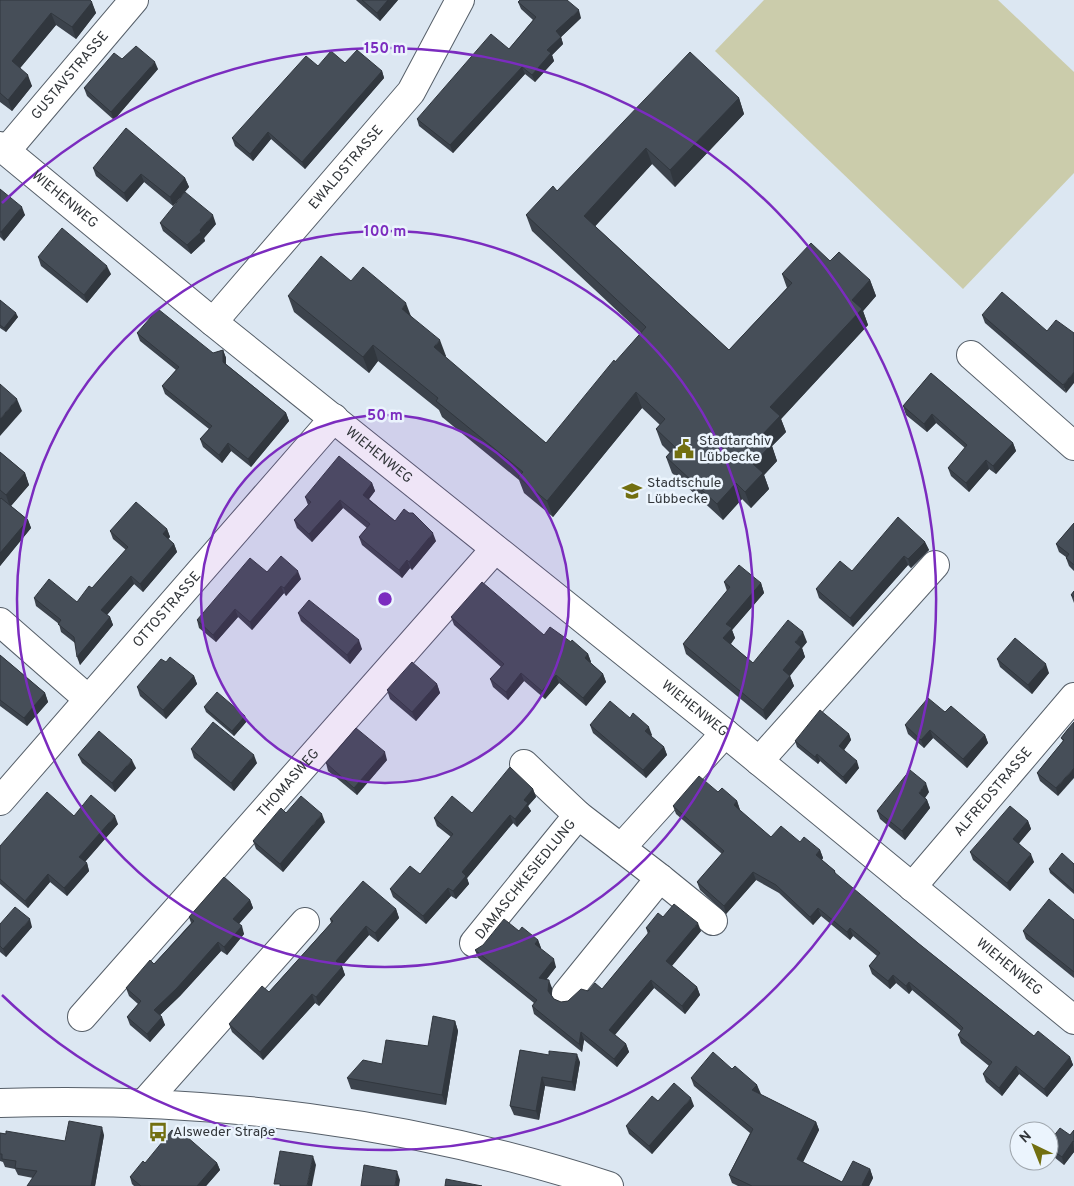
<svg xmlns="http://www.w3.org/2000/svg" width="1074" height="1186" font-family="Overpass,sans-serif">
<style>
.green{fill:#cbccab}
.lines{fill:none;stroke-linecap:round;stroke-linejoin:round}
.minor-casing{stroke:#565f69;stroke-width:30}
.tertiary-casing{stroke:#565f69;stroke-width:30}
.minor{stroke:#fff;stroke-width:28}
.tertiary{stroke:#fff;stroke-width:28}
.wall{fill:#3c434c}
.shaded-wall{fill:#31373e}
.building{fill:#464e58;stroke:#31373e}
.ring{fill:none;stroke:#7b2cbf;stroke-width:2.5}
.labels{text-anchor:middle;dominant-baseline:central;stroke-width:5;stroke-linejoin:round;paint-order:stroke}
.street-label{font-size:14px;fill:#32363a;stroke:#ebf4fd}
.poi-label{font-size:14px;fill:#32363a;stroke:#ebf4fd;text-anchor:start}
.centre{fill:#7b2cbf;stroke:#ebf4fd;stroke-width:2.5}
.ring-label{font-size:15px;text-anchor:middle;font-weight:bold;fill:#7b2cbf;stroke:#ebf4fd;stroke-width:5;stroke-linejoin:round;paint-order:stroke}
</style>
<rect width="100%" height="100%" fill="#dce7f2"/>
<!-- green -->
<polygon class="green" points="764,0 998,0 1074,72 1074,173 963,289 715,51"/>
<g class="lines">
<defs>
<g id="minor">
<path id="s1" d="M0,146L213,322L725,733L1074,1020"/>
<path id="s2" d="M6,151L134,0"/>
<path id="s3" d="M213,322L411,92L460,0"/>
<polyline points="971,355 1074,446"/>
<polyline points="0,622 88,699"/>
<polyline points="759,761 935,565"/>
<polyline points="524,764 578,815"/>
<path id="s4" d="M0,801L334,418"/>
<polyline points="660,878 713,921"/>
<path id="s5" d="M912,887L1074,697"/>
<path id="s6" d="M474,943L578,815L621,848L725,733"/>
<polyline points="566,994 660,878 621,848"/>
<path id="s7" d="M82,1017L495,549"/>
<polyline points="145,1102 305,922"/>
</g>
<path id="tertiary" d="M0,1103C205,1096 414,1122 609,1186"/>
</defs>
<!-- minor casing -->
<use href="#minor" class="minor-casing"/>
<!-- tertiary casing -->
<use href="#tertiary" class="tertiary-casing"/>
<!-- minor -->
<use href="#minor" class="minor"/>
<!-- tertiary -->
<use href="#tertiary" class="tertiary"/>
</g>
<!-- wall -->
<g class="wall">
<polygon points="0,0 91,1 96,13 76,39 56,25 20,68 32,86 12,111 0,102"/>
<polygon points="356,0 398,0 380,21 357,1"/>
<polygon points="518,2 581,18 561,37 563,44 552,55 554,61 535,82 525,74 453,153 419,126 417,119 509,49 533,20 521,9"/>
<polygon points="122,59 158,69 114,120 87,96 84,88"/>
<polygon points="345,63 382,71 384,78 305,169 271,139 253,161 235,146 232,138 318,66"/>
<polygon points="739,98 744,114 675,187 652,164 595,226 729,350 787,288 782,274 830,261 870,280 876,296 863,311 868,325 781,419 786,432 772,446 777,461 764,475 769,489 751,508 742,499 723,520 672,473 666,457 670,453 662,445 656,429 660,425 642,408 553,517 524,493 519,480 442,417 439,410 378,361 369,373 294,312 288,296 351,281 410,315 446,356 445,357 546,443 641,333 532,231 526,215 557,191"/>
<polygon points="93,168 185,178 189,187 173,206 144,182 127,202 96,176"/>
<polygon points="0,189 25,215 4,241 0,237"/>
<polygon points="160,223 216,224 204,238 205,241 191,254 163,231"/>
<polygon points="38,257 111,274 87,303 41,266"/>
<polygon points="0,300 18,317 6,332 0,328"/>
<polygon points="982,315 1047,331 1066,393 985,323"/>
<polygon points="137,333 213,353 223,350 226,358 226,364 286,413 289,421 251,467 231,451 222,463 203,447 200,439 209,429 165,394 162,386 176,370 140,341"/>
<polygon points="931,373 1013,443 1016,451 996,474 989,469 969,492 951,476 948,468 965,448 936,423 927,432 906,415 903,406"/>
<polygon points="0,452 25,473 29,485 11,506 28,520 31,528 0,566"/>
<polygon points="372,483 375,491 369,499 395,521 436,541 412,570 410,568 402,578 362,545 359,537 367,528 343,508 312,542 297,528 294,520 308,505 305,497"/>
<polygon points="1074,523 1074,571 1069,566 1066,558 1066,557 1059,552 1056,544"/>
<polygon points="167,529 170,537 168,539 174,544 177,552 143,592 134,584 107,615 110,617 113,625 80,665 75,643 61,632 59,624 36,606 34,598 77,602 92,588 126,550 113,539 110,531"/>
<polygon points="925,542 929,550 911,568 908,565 853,627 819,598 816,589 852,571"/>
<polygon points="267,572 301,579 286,596 284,593 252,630 238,617 216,642 199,628 197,620"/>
<polygon points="724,582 761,583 764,593 732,630 735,638 731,644 753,663 807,642 802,648 805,657 790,676 794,686 766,720 686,654 683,644 727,591"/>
<polygon points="1074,591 1074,603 1071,595"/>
<polygon points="298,613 362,649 350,664 301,621"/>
<polygon points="451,617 571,642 588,654 591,662 590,662 603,674 606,682 586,706 559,683 545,699 524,681 508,700 493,687 490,679 501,667 454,625"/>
<polygon points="0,655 45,693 48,702 27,726 0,706"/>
<polygon points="997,659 1049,673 1032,694 1000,667"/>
<polygon points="166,662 194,676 197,684 166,719 140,696 137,687"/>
<polygon points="437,684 440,693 416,721 390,699 387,690"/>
<polygon points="204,707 245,716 247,721 234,736 206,712"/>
<polygon points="945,712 985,735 988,743 967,768 933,738 924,748 908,734 905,725"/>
<polygon points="630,718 652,735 651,736 664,747 667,755 646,778 593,733 590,725"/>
<polygon points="1068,729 1058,796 1040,781 1037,773 1063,741 1061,738"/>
<polygon points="849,734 851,740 844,750 859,768 846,784 820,761 818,764 797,747 795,741"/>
<polygon points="191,749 257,763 234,791 194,758"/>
<polygon points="78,755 136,768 115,792 82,763"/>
<polygon points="387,760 357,795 328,771 326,763"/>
<polygon points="533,789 536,797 528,806 531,811 517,827 513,823 467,878 469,884 456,899 451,896 426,924 393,897 390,889 420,874 451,837 437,826 434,818 472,813"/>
<polygon points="718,792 737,801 740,810 739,810 771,837 800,842 820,850 823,858 822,860 835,871 836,875 918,943 1034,1036 1070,1057 1073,1065 1047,1097 1019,1074 1002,1096 986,1082 983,1074 989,1066 961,1043 958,1035 961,1031 912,990 909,994 896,983 890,989 872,974 869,966 877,956 853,936 850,940 821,916 813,925 779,893 756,880 726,914 700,890 697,882 722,854 676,814 673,806"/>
<polygon points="929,792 925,798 927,800 930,808 905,840 880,819 877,811"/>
<polygon points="74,816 118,824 85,862 87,863 89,871 67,896 50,882 28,908 0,884 0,846"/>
<polygon points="1028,821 1031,829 1019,843 1034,862 1010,891 973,860 970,852"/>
<polygon points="325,822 283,872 256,849 253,841"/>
<polygon points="1074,864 1074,894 1050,873 1049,869"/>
<polygon points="250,900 253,908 239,924 244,934 227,955 221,951 180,996 160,1015 165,1025 150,1042 130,1025 127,1017 138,1004 129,996 126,988 154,964 191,923 189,917"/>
<polygon points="396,909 399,918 378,942 369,935 342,966 345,975 319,1006 315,1003 263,1060 232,1032 229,1024 269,992 331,923 330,919"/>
<polygon points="663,917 701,931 672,966 697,987 700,995 685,1014 654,988 615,1035 626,1044 629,1052 617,1067 584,1040 582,1052 534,1014 532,1006 534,1003 478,958 475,950 519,931 538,940 541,948 540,949 556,967 546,980 552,988 552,996 554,999 561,1002 568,1001 588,991 602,989 648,934 646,928"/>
<polygon points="1074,920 1074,978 1026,939 1023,931"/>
<polygon points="0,924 32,927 6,957 0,952"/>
<polygon points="455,1021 458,1031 446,1105 351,1089 347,1078 428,1046"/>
<polygon points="520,1050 580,1062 575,1091 545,1086 539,1120 514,1115 510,1106"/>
<polygon points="732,1069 757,1085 760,1094 816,1122 819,1130 803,1162 842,1182 870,1169 873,1178 869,1186 738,1186 732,1183 729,1175 750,1133 694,1086 691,1078"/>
<polygon points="658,1101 694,1106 652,1154 629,1134 626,1126"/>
<polygon points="1074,1130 1074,1152 1064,1165 1049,1153 1049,1148 1070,1135"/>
<polygon points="0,1133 65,1141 104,1135 95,1186 27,1186 33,1178 18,1175 15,1169 5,1167 3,1162 0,1161"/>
<polygon points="183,1139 217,1163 220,1170 206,1186 134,1186 132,1184 130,1177 145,1163"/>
</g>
<!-- shaded-wall -->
<g class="shaded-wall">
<polygon points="388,0 398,0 380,21 377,13"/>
<polygon points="92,2 96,13 76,39 72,27"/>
<polygon points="579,10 581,18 561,37 563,44 552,55 554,61 535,82 532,75 547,50 556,31"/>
<polygon points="51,13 56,25 16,73 12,61"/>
<polygon points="155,62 158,69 114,120 111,112"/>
<polygon points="522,67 525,74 453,153 450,145"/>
<polygon points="382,71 384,78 305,169 302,162"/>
<polygon points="28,75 32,86 12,111 8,100"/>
<polygon points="739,98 744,114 675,187 670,170"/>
<polygon points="268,132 271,139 253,161 250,154"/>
<polygon points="646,148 652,164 590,232 584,216"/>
<polygon points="141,174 144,182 127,202 124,193"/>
<polygon points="185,178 189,187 173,206 170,197"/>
<polygon points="22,207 25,215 4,241 1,232"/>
<polygon points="213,215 216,224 204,238 205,241 191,254 187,245"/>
<polygon points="107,266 111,274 87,303 84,295"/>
<polygon points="870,280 876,296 863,311 868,325 781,419 786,432 772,446 777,461 764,475 769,489 751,508 745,492 770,407 852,300"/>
<polygon points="406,303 412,319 402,309"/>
<polygon points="16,313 18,317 6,332 4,328"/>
<polygon points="440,340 446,356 440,363 434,347"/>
<polygon points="373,345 378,361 369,373 363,357"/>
<polygon points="223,350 226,358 226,369 223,362"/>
<polygon points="1074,372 1074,383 1066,393 1063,385"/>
<polygon points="636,392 642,408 553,517 547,501"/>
<polygon points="17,399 22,411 0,436 0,419"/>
<polygon points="286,413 289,421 251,467 248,459"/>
<polygon points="932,414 936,423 927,432 924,424"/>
<polygon points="228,443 231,451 222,463 219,455"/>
<polygon points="1013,443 1016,451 996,474 993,466"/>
<polygon points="986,460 989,469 969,492 966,483"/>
<polygon points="25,473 29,485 10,507 6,495"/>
<polygon points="372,483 375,491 366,503 363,495"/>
<polygon points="736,483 742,499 723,520 717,504"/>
<polygon points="340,500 343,508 312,542 309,534"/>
<polygon points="28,520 31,528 0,566 0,553"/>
<polygon points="167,529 170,537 166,542 163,534"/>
<polygon points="433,533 436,541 412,570 409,562"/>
<polygon points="925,542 929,550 911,568 908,559"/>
<polygon points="174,544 177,552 143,592 140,584"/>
<polygon points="904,556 908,565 853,627 850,618"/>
<polygon points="407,560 410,568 402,578 399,570"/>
<polygon points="298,571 301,579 286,596 284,588"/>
<polygon points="131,576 134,584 104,618 101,610"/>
<polygon points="761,583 764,593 732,630 735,638 727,648 723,638 726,624"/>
<polygon points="281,586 284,593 252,630 250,622"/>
<polygon points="235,609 238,617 216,642 213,635"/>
<polygon points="110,617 113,625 80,665 77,657"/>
<polygon points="803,632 807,642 802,648 805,657 786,680 783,670 795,642"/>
<polygon points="359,640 362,649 350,664 347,655"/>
<polygon points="588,654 591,662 588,666 585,658"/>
<polygon points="1046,664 1049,673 1032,694 1028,685"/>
<polygon points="521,673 524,681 508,700 506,692"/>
<polygon points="603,674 606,682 586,706 583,698"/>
<polygon points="556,675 559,683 545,699 542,691"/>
<polygon points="194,676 197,684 166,719 163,710"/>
<polygon points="790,676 794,686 766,720 763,710"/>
<polygon points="437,684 440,693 416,721 412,712"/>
<polygon points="45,693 48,702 27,726 24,718"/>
<polygon points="245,716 247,721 234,736 232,731"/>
<polygon points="649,727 652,735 648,739 645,731"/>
<polygon points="930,730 933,738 924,748 921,740"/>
<polygon points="849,734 851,740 842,753 839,746"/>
<polygon points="985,735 988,743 967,768 963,759"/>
<polygon points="664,747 667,755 646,778 643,770"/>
<polygon points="385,752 387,760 357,795 354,788"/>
<polygon points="817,754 820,761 818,764 815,757"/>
<polygon points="254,755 257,763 234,791 231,783"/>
<polygon points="132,760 136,768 115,792 112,783"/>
<polygon points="857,761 859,768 846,784 843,777"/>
<polygon points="1074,768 1074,778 1058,796 1056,788"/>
<polygon points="926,783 929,792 922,802 919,793"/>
<polygon points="533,789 536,797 528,806 531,811 517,827 515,819 524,800"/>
<polygon points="927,800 930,808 905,840 902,831"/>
<polygon points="737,801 740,810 737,813 734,805"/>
<polygon points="322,814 325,822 283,872 280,864"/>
<polygon points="510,815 513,823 467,878 469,884 456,899 453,891 462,872"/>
<polygon points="115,816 118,824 82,865 79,857"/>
<polygon points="1028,821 1031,829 1016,847 1013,839"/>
<polygon points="820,850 823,858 819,863 816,855"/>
<polygon points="1031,854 1034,862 1010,891 1007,883"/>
<polygon points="87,863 89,871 67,896 64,888"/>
<polygon points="753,872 756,880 726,914 724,906"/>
<polygon points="48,874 50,882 28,908 25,901"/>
<polygon points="448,888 451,896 426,924 423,916"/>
<polygon points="250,900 253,908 236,927 233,919"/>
<polygon points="818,908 821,916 813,925 810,917"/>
<polygon points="396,909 399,918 378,942 375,933"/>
<polygon points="30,919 32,927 6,957 3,949"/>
<polygon points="698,923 701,931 669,969 666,961"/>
<polygon points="242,926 244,934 227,955 224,947"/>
<polygon points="366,926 369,935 339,969 336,961"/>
<polygon points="850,928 853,936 850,940 847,932"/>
<polygon points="538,940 541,948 538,952 535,944"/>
<polygon points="218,942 221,951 180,996 157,1018 154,1010"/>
<polygon points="554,959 556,967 542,985 539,978"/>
<polygon points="342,967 345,975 319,1006 316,997"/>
<polygon points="893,975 896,983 890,989 888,981"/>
<polygon points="549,980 552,988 551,999 548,991"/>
<polygon points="651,980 654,988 612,1038 609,1030"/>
<polygon points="909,982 912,990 909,994 906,986"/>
<polygon points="697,987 700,995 685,1014 682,1006"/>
<polygon points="312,994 315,1003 263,1060 260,1052"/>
<polygon points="162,1017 165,1025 150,1042 147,1034"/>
<polygon points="455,1021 458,1031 446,1105 442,1095"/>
<polygon points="581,1032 584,1040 582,1052 579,1044"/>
<polygon points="626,1044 629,1052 617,1067 614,1059"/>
<polygon points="577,1054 580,1062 575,1091 572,1082"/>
<polygon points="1070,1057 1073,1065 1047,1097 1044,1089"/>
<polygon points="1016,1066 1019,1074 1002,1096 999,1088"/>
<polygon points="542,1077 545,1086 539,1120 536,1111"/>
<polygon points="757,1085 761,1094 755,1098 752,1090"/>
<polygon points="691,1098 694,1106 652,1154 649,1146"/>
<polygon points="816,1122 819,1130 800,1168 797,1159"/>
<polygon points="102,1127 104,1135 95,1186 91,1186"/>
<polygon points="1073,1141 1074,1152 1064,1165 1062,1157"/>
<polygon points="313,1156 316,1165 312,1186 307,1186"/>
<polygon points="217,1163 220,1170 206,1186 197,1186"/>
<polygon points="870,1169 873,1178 869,1186 862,1186 862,1185"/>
<polygon points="397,1171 400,1180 399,1186 395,1186"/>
</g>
<!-- building -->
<g class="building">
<polygon points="0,0 90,0 92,2 72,27 51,13 12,61 28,75 8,100 0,93"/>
<polygon points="362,0 388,0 377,13"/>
<polygon points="520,0 567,0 579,10 556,31 561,37 547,50 551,53 532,75 522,67 450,145 417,119 491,34 509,49 536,17 518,2"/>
<polygon points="136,46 155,62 111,112 84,88 114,53 122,59"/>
<polygon points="357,50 382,71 302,162 268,132 250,154 232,138 306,56 318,66 331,51 345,63"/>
<polygon points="690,52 739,98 670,170 646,148 584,216 729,350 792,283 782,274 811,243 830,261 839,252 870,280 852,300 862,309 770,407 780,416 762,435 771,445 753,464 763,473 745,492 736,483 717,504 666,457 675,447 656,429 665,419 636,392 547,501 518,477 523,472 436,401 438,398 373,345 363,357 288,296 321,256 351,281 363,267 406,303 402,309 440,340 434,347 546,443 614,360 615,362 646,327 526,215 553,186 557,191"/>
<polygon points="126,128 185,178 170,197 141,174 124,193 93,168"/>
<polygon points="0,189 22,207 1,232 0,232"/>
<polygon points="185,192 213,215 200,230 201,232 187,245 160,223"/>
<polygon points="62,228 107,266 84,295 38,257"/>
<polygon points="1002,292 1047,331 1056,320 1074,333 1074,372 1063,385 982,315"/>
<polygon points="0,300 16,313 4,328 0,325"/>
<polygon points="158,309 213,353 223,350 223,362 286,413 248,459 228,443 219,455 200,439 212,426 162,386 179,367 137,333"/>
<polygon points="931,373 1013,443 993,466 986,460 966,483 948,468 967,445 932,414 924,424 903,406"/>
<polygon points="0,384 17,399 0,419"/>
<polygon points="0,452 25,473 6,495 0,490"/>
<polygon points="339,456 372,483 363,495 395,521 404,509 409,513 413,513 433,533 409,562 407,560 399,570 359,537 370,524 340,500 309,534 294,520 311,502 305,497"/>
<polygon points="1,498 28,520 0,553 0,499"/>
<polygon points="136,502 167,529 163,534 174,544 140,584 131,576 101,610 110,617 77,657 74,637 58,624 61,620 34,598 49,579 77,602 89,586 92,588 128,547 110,531"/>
<polygon points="898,517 925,542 908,559 904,556 850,618 816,589 840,561 852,571"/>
<polygon points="1074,523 1074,565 1066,558 1069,554 1056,544"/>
<polygon points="281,556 298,571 284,588 281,586 250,622 235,609 213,635 197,620 250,558 267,572"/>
<polygon points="739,565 761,583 726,624 732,628 723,638 753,663 788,620 803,632 795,642 801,647 783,670 790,676 763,710 683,644 730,587 724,582"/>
<polygon points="482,582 544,635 550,627 571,642 572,640 588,654 585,658 603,674 583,698 556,675 542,691 521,673 506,692 490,679 504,664 451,617"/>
<polygon points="1074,591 1074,597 1071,595"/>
<polygon points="309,600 359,640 347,655 298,613"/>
<polygon points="1015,638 1046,664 1028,685 997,659"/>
<polygon points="0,655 45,693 24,718 0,700"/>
<polygon points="170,657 194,676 163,710 137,687 161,659 166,662"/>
<polygon points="412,662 437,684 412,712 387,690"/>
<polygon points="217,692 245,716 232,731 204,707"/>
<polygon points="928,698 945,712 951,706 985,735 963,759 930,730 921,740 905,725"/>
<polygon points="610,701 630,718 633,713 649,727 645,731 664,747 643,770 590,725"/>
<polygon points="820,710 849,734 839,746 857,761 843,777 817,754 815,757 795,741"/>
<polygon points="213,722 254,755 231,783 191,749"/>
<polygon points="1074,722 1074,768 1056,788 1037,773 1064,740 1061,738 1068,729"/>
<polygon points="356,728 385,752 354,788 326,763"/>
<polygon points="99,731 132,760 112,783 78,755"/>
<polygon points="510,767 533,789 524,800 528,803 515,819 510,815 462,872 466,876 453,891 448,888 423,916 390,889 410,866 420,874 453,834 434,818 452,796 472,813"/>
<polygon points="910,770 926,783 919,793 927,800 902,831 877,811"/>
<polygon points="699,776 718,792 722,788 737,801 734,805 771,837 781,826 800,842 804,837 820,850 816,855 835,871 834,872 918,943 1034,1036 1038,1031 1070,1057 1044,1089 1016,1066 999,1088 983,1074 992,1062 958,1035 963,1028 957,1022 909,982 906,986 893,975 888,981 869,966 880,953 850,928 847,932 818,908 810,917 776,885 753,872 724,906 697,882 724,851 673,806"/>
<polygon points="47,792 74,816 91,795 115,816 79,857 87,863 64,888 48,874 25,901 0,879 0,846"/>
<polygon points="301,796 322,814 280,864 253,841 281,808 286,813"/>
<polygon points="1010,806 1028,821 1013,839 1031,854 1007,883 970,852"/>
<polygon points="1062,853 1074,864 1074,891 1049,869"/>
<polygon points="224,877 250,900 233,919 242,926 224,947 218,942 177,988 154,1010 162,1017 147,1034 127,1017 141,1001 126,988 150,960 154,964 194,921 189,917"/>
<polygon points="363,881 396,909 375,933 366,926 336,961 342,967 316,997 312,994 260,1052 229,1024 262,986 269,992 333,921 330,919"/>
<polygon points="1049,899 1074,920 1074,972 1023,931"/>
<polygon points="674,904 698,923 666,961 697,987 682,1006 651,980 609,1030 626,1044 614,1059 581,1032 579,1044 532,1006 537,1000 475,950 483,945 504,919 519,931 522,927 538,940 535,944 554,959 539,978 549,980 548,991 554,999 561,1002 568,1001 581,989 588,991 595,983 602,989 650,931 646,928 658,913 663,917"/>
<polygon points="15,907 30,919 3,949 0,946 0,924"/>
<polygon points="433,1016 455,1021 442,1095 347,1078 363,1060 382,1064 386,1040 428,1046"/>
<polygon points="520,1050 549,1055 549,1051 577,1054 572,1082 542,1077 536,1111 510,1106"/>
<polygon points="713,1052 732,1069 735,1066 757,1085 752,1090 816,1122 797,1159 842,1182 853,1161 870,1169 862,1185 864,1186 752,1186 729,1175 753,1129 691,1078"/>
<polygon points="674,1083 691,1098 649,1146 626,1126 652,1096 658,1101"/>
<polygon points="69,1121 102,1127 91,1186 27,1186 37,1171 15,1168 16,1161 2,1159 2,1154 0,1154 0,1133 6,1134 6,1131 65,1141"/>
<polygon points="1060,1128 1070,1135 1074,1130 1074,1142 1073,1141 1062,1157 1049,1148 1049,1142"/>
<polygon points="172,1130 183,1139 186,1136 217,1163 197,1186 141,1186 130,1177 143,1161 145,1163"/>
<polygon points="280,1151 313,1156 307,1186 280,1186 280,1184 274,1184"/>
<polygon points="364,1165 397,1171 395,1186 361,1186"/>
<polygon points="446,1179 482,1186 445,1186"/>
</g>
<!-- distance rings -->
<circle cx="385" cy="599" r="184" fill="#7b2cbf" fill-opacity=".12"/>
<g class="ring">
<circle cx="385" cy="599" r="184"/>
<circle cx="385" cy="599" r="368"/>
<path d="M2 203A551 551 0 1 1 2 995"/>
</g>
<!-- icons -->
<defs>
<symbol id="civic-bare" viewBox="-9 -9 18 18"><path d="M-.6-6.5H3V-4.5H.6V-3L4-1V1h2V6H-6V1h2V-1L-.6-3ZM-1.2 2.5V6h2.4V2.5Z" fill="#726f10" stroke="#ebf4fd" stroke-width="2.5" paint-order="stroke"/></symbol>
<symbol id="school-bare" viewBox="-9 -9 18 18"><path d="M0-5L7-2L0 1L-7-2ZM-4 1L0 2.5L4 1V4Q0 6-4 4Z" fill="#726f10" stroke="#ebf4fd" stroke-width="2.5" paint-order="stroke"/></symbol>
<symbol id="bus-bare" viewBox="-9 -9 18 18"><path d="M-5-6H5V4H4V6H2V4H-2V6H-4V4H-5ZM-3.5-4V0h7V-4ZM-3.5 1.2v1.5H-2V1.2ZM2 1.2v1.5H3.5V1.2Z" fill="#726f10" stroke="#ebf4fd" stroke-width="2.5" paint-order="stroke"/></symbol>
</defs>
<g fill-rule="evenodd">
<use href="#civic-bare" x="670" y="435" width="28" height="28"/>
<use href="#school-bare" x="618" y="477" width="28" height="28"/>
<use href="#bus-bare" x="144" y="1118" width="28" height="28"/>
</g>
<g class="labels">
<!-- street labels -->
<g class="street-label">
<text stroke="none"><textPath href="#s2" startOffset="99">GUSTAVSTRASSE</textPath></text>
<text stroke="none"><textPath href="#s3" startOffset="204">EWALDSTRASSE</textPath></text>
<text stroke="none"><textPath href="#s1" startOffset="84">WIEHENWEG</textPath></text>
<text stroke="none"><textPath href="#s1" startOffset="489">WIEHENWEG</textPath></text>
<text stroke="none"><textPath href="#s4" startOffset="254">OTTOSTRASSE</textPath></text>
<text stroke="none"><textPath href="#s1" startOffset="894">WIEHENWEG</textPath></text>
<text stroke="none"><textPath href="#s7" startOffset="312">THOMASWEG</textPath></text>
<text stroke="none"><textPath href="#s5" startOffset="125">ALFREDSTRASSE</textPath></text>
<text stroke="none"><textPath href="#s6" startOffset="82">DAMASCHKESIEDLUNG</textPath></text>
<text stroke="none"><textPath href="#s1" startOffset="1301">WIEHENWEG</textPath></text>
</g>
<!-- poi labels -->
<g class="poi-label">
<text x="699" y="441">Stadtarchiv<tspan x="699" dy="16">Lübbecke</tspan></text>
<text x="647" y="483">Stadtschule<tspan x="647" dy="16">Lübbecke</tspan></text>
<text x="173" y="1132">Alsweder Straße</text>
</g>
</g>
<circle cx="385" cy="599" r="8" class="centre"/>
<g class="ring-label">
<text x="385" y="53">150 m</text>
<text x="385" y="236">100 m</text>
<text x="385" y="420">50 m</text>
</g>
<!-- north arrow -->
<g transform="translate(1034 1146) rotate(317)"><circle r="24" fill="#ebf4fd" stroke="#a1a8af"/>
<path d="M0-4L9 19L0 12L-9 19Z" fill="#726f10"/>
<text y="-8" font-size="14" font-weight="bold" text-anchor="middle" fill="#32363a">N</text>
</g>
</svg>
